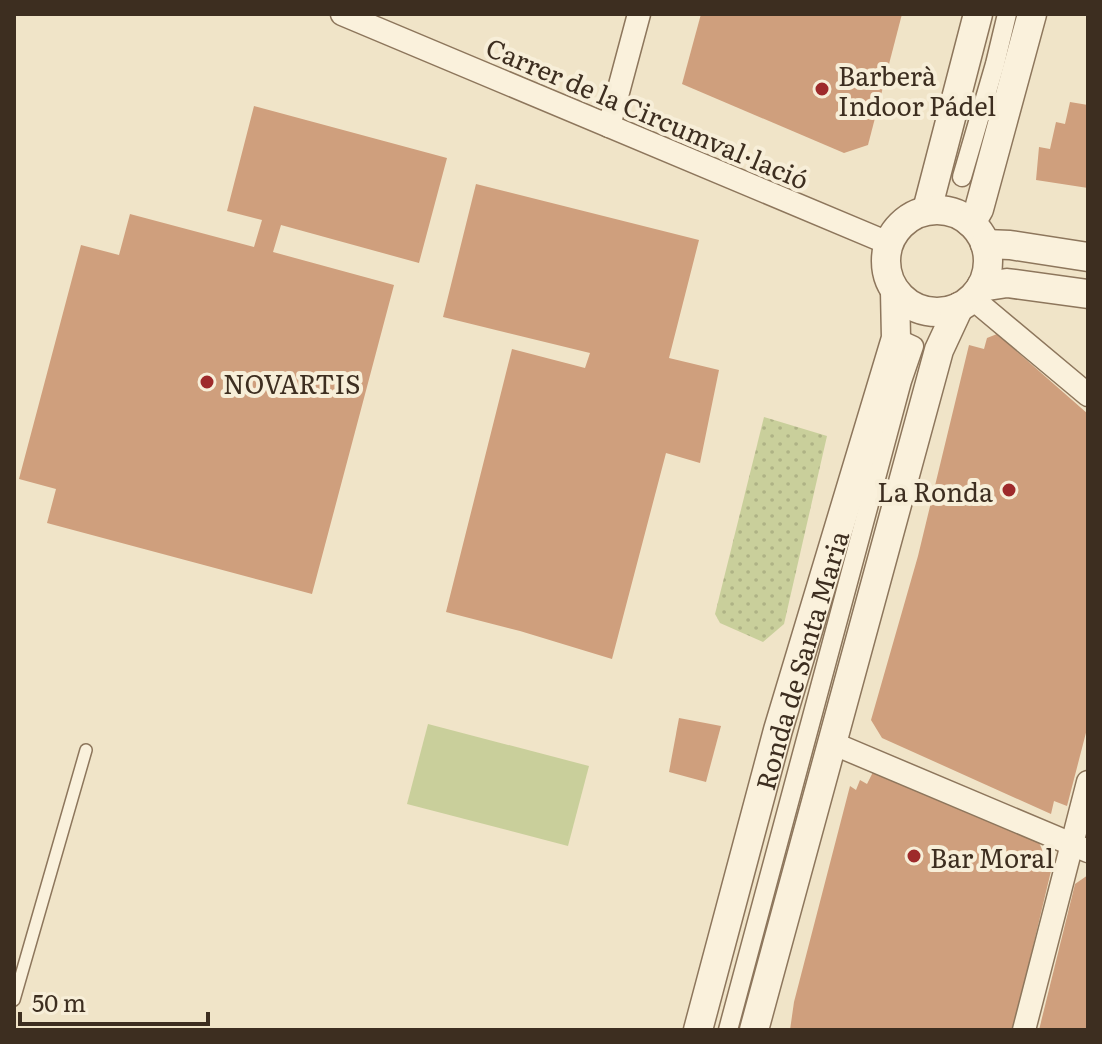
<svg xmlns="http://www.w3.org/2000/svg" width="1102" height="1044" font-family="Literata,serif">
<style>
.grass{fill:url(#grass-dots)}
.pitch{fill:#c9cf9b}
.building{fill:#cf9f7d}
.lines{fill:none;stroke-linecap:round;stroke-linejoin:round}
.service-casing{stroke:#8d765c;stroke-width:14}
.pedestrian-casing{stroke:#8d765c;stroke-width:21}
.minor-casing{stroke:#8d765c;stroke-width:25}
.tertiary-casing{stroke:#8d765c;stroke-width:31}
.service{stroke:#faf1dc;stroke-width:11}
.pedestrian{stroke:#faf1dc;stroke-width:18}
.minor{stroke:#faf1dc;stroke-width:22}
.tertiary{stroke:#faf1dc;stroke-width:28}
.poi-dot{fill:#9e2a2b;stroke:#f7eed8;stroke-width:3}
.labels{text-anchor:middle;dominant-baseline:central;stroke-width:8;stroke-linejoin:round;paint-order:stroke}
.poi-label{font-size:26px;fill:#3d2e20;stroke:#f7eed8;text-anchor:start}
.street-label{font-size:26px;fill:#3d2e20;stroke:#f7eed8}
</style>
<defs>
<pattern id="grass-dots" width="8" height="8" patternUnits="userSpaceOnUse" patternTransform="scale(2)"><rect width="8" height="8" fill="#c9cf9b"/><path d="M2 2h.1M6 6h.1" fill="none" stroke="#aeb285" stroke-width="1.8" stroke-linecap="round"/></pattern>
</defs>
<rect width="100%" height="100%" fill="#f0e4c8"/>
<!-- grass -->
<polygon class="grass" points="764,417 827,436 784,624 763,642 720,623 715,614"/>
<!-- pitch -->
<polygon class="pitch" points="428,724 589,766 568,846 407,804"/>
<!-- building -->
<g class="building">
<polygon points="701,14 902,14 868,145 844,153 682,84"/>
<polygon points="1070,102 1088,105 1088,188 1036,180 1039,147 1050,149 1056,122 1065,124"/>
<polygon points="254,106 447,158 419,263 281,225 273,252 394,285 312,594 47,523 56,489 19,479 81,245 119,255 130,214 254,247 262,220 227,211"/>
<polygon points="476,184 699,240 669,358 719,370 700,463 666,453 612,659 520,631 446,612 512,349 585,368 590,353 443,317"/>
<polygon points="997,334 1088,414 1088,725 1067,806 1054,801 1051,814 882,738 871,720 918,556 969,345 984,349 987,338"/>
<polygon points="679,718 721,726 706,782 669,772"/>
<polygon points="873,772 1038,840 1051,871 1013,1030 790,1030 794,1002 850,786 856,790 860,780 867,784"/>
<polygon points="1088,875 1088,1030 1039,1030 1075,884"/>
</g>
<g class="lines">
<defs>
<polyline id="service" points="14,1000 86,750"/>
<g id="pedestrian">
<polyline points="962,177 995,64 1007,14"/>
<polyline points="728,1030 902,381 914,346 901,340"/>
</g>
<g id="minor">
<polyline points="342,14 888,243"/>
<polyline points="609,126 639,14"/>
<polyline points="972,298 1088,395"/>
<polyline points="832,743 1088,851"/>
<polyline points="1024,1030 1088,782"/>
</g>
<g id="tertiary">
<polyline points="927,210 978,14"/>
<circle cx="937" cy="261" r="51"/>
<polyline points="971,223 979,209 1032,14"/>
<polyline points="985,244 1010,245 1088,257"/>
<polyline points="981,287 1007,283 1088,294"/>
<path id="s1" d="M698,1030L778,730L896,338L895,291"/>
<polyline points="754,1030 939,350 959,307"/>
</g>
</defs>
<!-- service casing -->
<use href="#service" class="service-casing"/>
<!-- pedestrian casing -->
<use href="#pedestrian" class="pedestrian-casing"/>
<!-- minor casing -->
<use href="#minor" class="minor-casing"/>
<!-- tertiary casing -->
<use href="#tertiary" class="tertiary-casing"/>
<!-- service -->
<use href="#service" class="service"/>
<!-- pedestrian -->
<use href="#pedestrian" class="pedestrian"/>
<!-- minor -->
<use href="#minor" class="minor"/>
<!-- tertiary -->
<use href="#tertiary" class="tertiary"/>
</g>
<!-- markers -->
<g class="poi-dot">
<circle cx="822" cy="89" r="8"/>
<circle cx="207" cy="382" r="8"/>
<circle cx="1009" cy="490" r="8"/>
<circle cx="914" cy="856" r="8"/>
</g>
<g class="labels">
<!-- poi labels -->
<g class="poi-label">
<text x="838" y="74">Barberà<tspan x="838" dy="30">Indoor Pádel</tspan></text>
<text x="223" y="382">NOVARTIS</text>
<text x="993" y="490" text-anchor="end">La Ronda</text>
<text x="930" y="856">Bar Moral</text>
</g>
<!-- street labels -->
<g class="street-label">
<text transform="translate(648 112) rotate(23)">Carrer de la Circumval·lació</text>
<text stroke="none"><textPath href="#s1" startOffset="384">Ronda de Santa Maria</textPath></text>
</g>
</g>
<!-- border -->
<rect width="1102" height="1044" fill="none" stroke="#3d2e20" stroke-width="32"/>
<!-- scale -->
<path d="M20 1012v12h188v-12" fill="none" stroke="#3d2e20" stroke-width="4"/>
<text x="32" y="1012" font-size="24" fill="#3d2e20" stroke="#f7eed8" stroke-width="6" paint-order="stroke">50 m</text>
</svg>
